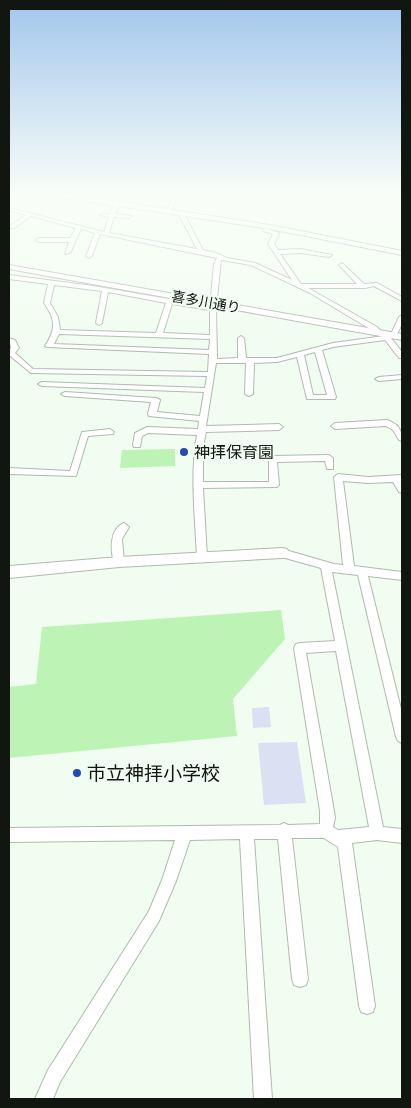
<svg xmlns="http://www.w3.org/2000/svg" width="411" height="1108" font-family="Poppins,'Noto Sans JP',sans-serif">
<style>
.green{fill:#bdf4b5}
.water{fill:#dae1f2}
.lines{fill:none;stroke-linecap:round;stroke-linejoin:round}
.street-casing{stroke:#b0baae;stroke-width:2}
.secondary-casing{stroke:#b0baae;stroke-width:2}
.street{fill:#fff;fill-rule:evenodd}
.secondary{fill:#fff;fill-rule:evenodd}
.poi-dot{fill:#2449b8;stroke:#f1fdf0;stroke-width:2}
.labels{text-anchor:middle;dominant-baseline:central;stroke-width:4.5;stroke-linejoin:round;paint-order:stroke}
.far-street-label{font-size:14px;fill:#121611;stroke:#f1fdf0}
.poi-label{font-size:16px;fill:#121611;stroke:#f1fdf0;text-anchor:start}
.near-poi-label{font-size:19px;fill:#121611;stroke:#f1fdf0;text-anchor:start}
</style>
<rect width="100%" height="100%" fill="#f1fdf0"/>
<!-- green -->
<g class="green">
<polygon points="175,449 175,466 120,468 122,450"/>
<polygon points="281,610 285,639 233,699 237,736 9,758 9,687 36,684 42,627"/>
</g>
<!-- water -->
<g class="water">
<polygon points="269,707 271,727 253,728 252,708"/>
<polygon points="297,742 306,803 264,805 258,743"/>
</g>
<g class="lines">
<defs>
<g id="street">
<path d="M41,194H53L120,202L270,225L402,251V255L270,229L185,216L203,250L216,253L227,258L255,263L292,280L268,244L273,234L263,231V229L265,228L279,233L274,244L278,250L301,249L332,255L329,257L301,253L280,254L301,284H357L340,266L339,265L342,263L364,284L377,283L402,297V301L400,300L374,286L365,288H308L377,327L383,333L380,335L310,293L251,265L221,260L216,309L217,359L238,358V338L241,336L244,338L246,358H277L333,343L384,336L386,334H391L399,317L402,315V324L396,336L391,338L402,352V358H399L385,340L333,347L322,350L336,397L335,399H307L297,357L277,362L254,363L253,394L249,396L245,394L246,363H216L206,426L279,424L283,427L279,430L206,432L203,447V482H269V459L273,456L329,455L333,458V469H327L325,461L277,462L279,485L277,487L203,488L207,557L206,560H198L197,557C195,516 190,475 197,435L148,433L142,436L140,447H134L133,445L135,433L147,427L198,429L199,421L149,416L148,414L151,402L65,396L61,394L65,392L156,398L160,400L157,412L200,416L204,392L42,386L38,384L42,382L205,388L207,376L31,373L9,355V351L11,348L9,338L15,340L19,348L15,353L33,369L208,372L209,354L47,347L45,346C56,329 56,320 44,303L48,284L9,279V275L93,286L169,299L174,295L177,297L175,300L210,307L214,264L217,258L100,234L92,256L89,258L86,256L95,233L81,229L70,253L65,254L69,242H39L36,240L39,238H70L76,228L31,216L14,228H10V226L26,215L9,210V208L104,232L109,217L100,215L110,214L113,206ZM118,206L179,215L197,249L109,233L114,217L129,218L132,216L115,214ZM54,285L102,291L96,323L99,325L102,323L108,292L166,303L156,333L60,330L58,317L50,303ZM172,304L210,310V335L163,333ZM59,334L210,339L209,350L54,344ZM315,352L327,395H313L304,355Z"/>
<polygon points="174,194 178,194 171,210 167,210"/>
<polygon points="402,375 402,379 379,381 375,379 379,377"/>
<path d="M387,420C398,424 402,429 402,441L399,440L393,430L386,426L335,429L331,426L335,423Z"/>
<polygon points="110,429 114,432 113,434 88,436 76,476 9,474 9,468 70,471 82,432"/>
<path d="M338,474L368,477L402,475V493L399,492L393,482L368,483L343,481L354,566L402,572V580L368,576L402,713V743L398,741L396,737L358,575L332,572L383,827L402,829V843L377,840L352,843L375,1006L373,1012L367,1014L361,1012L359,1006L338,847L324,838H292L308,979L306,985L300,987L294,985L292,979L278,839H254L272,1099H254L240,839L190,840L176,881L159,921L60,1082L53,1099H35L48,1070L149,911L162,880L175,840L9,842V828L280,825L284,823L288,825L320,824V811L294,648L296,644L300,643L335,641L321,568L278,556L277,553L278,550L282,549L334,564L343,565L334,477ZM336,651L369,827L338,830L333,827L335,818L334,811L306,653Z"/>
<path d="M124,523L129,527L122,539L124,562L123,565H115C110,552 109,529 124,523Z"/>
</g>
<g id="secondary">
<polygon points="9,265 402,334 402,340 9,269"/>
<polygon points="282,548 287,549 289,553 287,557 282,558 119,567 9,578 9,566 119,557"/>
</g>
</defs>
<!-- street casing -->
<use href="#street" class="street-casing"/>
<!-- secondary casing -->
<use href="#secondary" class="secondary-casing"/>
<!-- street -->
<use href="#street" class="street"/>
<!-- secondary -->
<use href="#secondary" class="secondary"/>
</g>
<!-- sky -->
<linearGradient id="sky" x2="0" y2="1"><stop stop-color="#a2c6ec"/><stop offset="0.56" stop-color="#f9fef8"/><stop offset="1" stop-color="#f9fef8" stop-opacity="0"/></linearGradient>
<rect width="411" height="349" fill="url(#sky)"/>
<!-- markers -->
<g class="poi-dot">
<circle cx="184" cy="452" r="5"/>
<circle cx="77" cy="773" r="5"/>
</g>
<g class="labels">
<!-- far-street labels -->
<g class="far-street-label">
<text transform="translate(206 302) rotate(10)">喜多川通り</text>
</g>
<!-- poi labels -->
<g class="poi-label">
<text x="194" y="452">神拝保育園</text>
</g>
<!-- near-poi labels -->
<g class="near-poi-label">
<text x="87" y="773">市立神拝小学校</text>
</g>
</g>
<!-- border -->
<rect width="411" height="1108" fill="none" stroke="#121611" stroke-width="20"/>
</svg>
